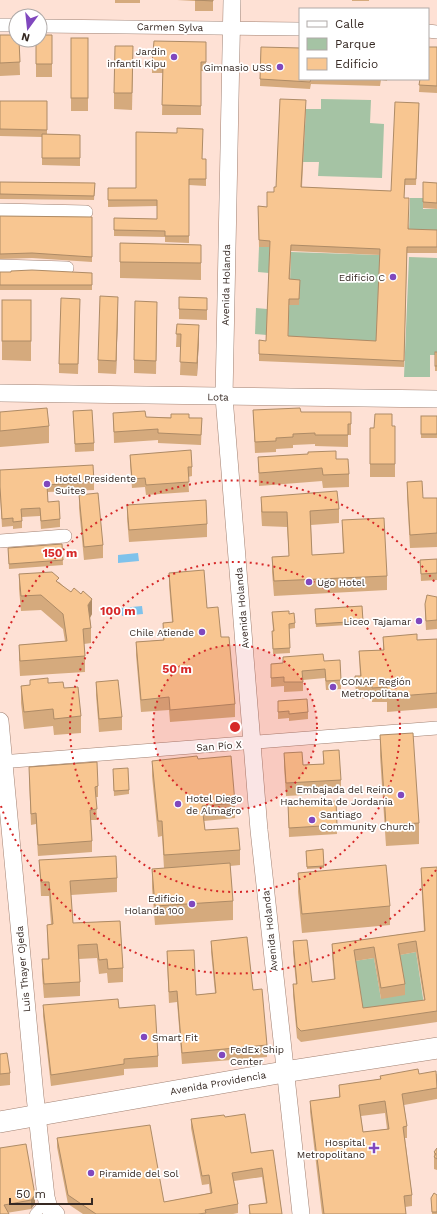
<svg xmlns="http://www.w3.org/2000/svg" width="437" height="1214" font-family="'Work Sans',sans-serif">
<style>
.green{fill:#a5c3a4}
.water{fill:#7fc2eb}
.lines{fill:none;stroke-linecap:round;stroke-linejoin:round}
.pedestrian-casing{stroke:#a18172;stroke-width:11}
.minor-casing{stroke:#a18172;stroke-width:14}
.tertiary-casing{stroke:#a18172;stroke-width:18}
.primary-casing{stroke:#a18172;stroke-width:22}
.pedestrian{stroke:#fff;stroke-width:10}
.minor{stroke:#fff;stroke-width:13}
.tertiary{stroke:#fff;stroke-width:17}
.primary{stroke:#fff;stroke-width:21}
.wall{fill:#d5aa7d;fill-rule:evenodd}
.shaded-wall{fill:#ae8b66}
.building{fill:#f8c691;stroke:#ae8b66;fill-rule:evenodd}
.ring{fill:none;stroke:#d62828;stroke-width:2;stroke-dasharray:2 4}
.poi-dot{fill:#8048be;stroke:#fff;stroke-width:1.5}
.labels{text-anchor:middle;dominant-baseline:central;stroke-width:3.5;stroke-linejoin:round;paint-order:stroke}
.street-label{font-size:10px;fill:#362923;stroke:#fff}
.poi-label{font-size:10px;fill:#362923;stroke:#fff;text-anchor:end}
.centre{fill:#d62828;stroke:#fff;stroke-width:2}
.ring-label{font-size:12px;text-anchor:middle;font-weight:bold;fill:#d62828;stroke:#fff;stroke-width:3.5;stroke-linejoin:round;paint-order:stroke}
</style>
<rect width="100%" height="100%" fill="#fee1d5"/>
<!-- green -->
<g class="green">
<polygon points="321,99 371,100 370,123 384,124 382,178 318,176 319,162 303,162 306,109 321,109"/>
<polygon points="410,198 423,198 423,209 437,209 437,235 409,234"/>
<polygon points="259,247 270,247 269,273 258,272"/>
<polygon points="291,252 380,255 376,347 288,342"/>
<polygon points="409,257 437,258 437,355 430,355 430,377 404,377"/>
<polygon points="256,308 267,309 267,335 255,334"/>
<polygon points="416,952 425,1011 363,1019 354,961 374,958 381,999 399,955"/>
</g>
<!-- water -->
<g class="water">
<polygon points="138,553 139,561 118,563 118,555"/>
<polygon points="142,606 143,614 122,616 121,608"/>
</g>
<g class="lines">
<defs>
<polyline id="pedestrian" points="35,1214 46,1202"/>
<g id="minor">
<polyline points="0,25 16,25"/>
<polyline points="40,26 300,29"/>
<polyline points="428,31 437,32"/>
<polyline points="0,210 86,212"/>
<polyline points="0,266 67,268"/>
<polyline points="0,541 65,536"/>
<polyline points="0,762 437,728"/>
</g>
<g id="tertiary">
<polyline points="232,0 224,397 259,830 301,1214"/>
<polyline points="0,393 437,399"/>
<polyline points="0,721 35,1096 46,1197 49,1208 56,1214"/>
</g>
<polyline id="primary" points="0,1122 284,1072 437,1048"/>
</defs>
<!-- pedestrian casing -->
<use href="#pedestrian" class="pedestrian-casing"/>
<!-- minor casing -->
<use href="#minor" class="minor-casing"/>
<!-- tertiary casing -->
<use href="#tertiary" class="tertiary-casing"/>
<!-- primary casing -->
<use href="#primary" class="primary-casing"/>
<!-- pedestrian -->
<use href="#pedestrian" class="pedestrian"/>
<!-- minor -->
<use href="#minor" class="minor"/>
<!-- tertiary -->
<use href="#tertiary" class="tertiary"/>
<!-- primary -->
<use href="#primary" class="primary"/>
</g>
<!-- wall -->
<g class="wall">
<rect x="115" y="0" width="25" height="3"/>
<polygon points="177,0 213,0 213,11 195,11 195,1"/>
<rect x="352" y="0" width="17" height="1"/>
<polygon points="0,35 19,40 20,75 0,76"/>
<polygon points="52,35 52,77 36,77 36,40"/>
<rect x="71" y="38" width="17" height="73"/>
<polygon points="206,42 206,71 201,71 201,115 162,115 163,73 152,73 152,64"/>
<polygon points="261,47 300,79 387,79 387,81 381,80 380,86 311,84 310,89 260,86"/>
<polygon points="437,47 437,93 419,92 420,79"/>
<polygon points="133,63 132,110 114,109 114,93"/>
<polygon points="0,101 47,101 47,134 80,135 80,166 42,165 42,137 0,136"/>
<path d="M306,106L302,187L391,191L419,110L416,185H405L404,198L409,229L437,230V253H407L404,367L259,361V354L266,341L270,247H259L258,206L267,207L274,192ZM291,251L380,255L376,341L288,336L289,305H299L300,286L290,279Z"/>
<polygon points="202,159 206,159 206,186 189,185 189,243 165,242 165,237 114,236 114,218 157,219 157,206 108,207 108,188 136,188"/>
<polygon points="0,182 95,183 94,200 0,199"/>
<polygon points="423,182 437,183 437,209 423,208"/>
<polygon points="0,216 92,217 92,262 32,258 0,259"/>
<polygon points="120,243 201,245 201,280 120,278"/>
<polygon points="0,272 92,273 92,290 0,290"/>
<polygon points="179,297 207,298 207,320 179,319"/>
<polygon points="2,300 31,300 31,361 2,360"/>
<polygon points="80,308 78,374 59,373 59,364"/>
<polygon points="118,310 116,374 98,373 98,360"/>
<polygon points="157,315 156,374 134,373 134,360"/>
<polygon points="177,324 199,338 197,376 180,375 181,347 176,347"/>
<rect x="435" y="352" width="2" height="19"/>
<polygon points="253,410 301,412 351,412 351,435 348,435 348,447 315,446 315,444 293,445 293,448 276,449 276,452 255,453"/>
<polygon points="73,411 94,443 94,451 75,452"/>
<polygon points="0,412 49,426 49,443 0,447"/>
<polygon points="113,413 146,417 202,418 201,445 158,443 158,440 114,443"/>
<rect x="421" y="416" width="16" height="22"/>
<polygon points="392,426 395,426 395,477 370,477 370,428"/>
<polygon points="308,454 336,459 349,474 349,487 323,488 322,481 259,486 258,457"/>
<polygon points="130,455 192,467 192,476 188,477 189,492 146,495 145,487 132,488 130,464"/>
<polygon points="0,470 94,482 94,490 48,492 48,502 60,519 60,527 41,529 40,516 22,517 22,528 13,529 13,526 2,527 0,495"/>
<polygon points="407,482 423,498 437,498 437,547 410,548 407,496"/>
<polygon points="79,495 103,545 103,558 84,560 79,508"/>
<polygon points="261,497 339,509 339,523 311,525 312,555 343,553 342,520 387,576 387,590 274,596 272,572 272,557 289,556 287,527 262,526 261,511"/>
<polygon points="127,505 207,524 207,537 129,542 127,518"/>
<polygon points="62,544 63,565 9,569 8,548"/>
<polygon points="437,559 437,580 421,581 420,560"/>
<polygon points="169,573 207,608 221,637 235,704 235,717 170,722 169,710 141,712 136,655 136,642 163,640 163,623 172,622 169,585"/>
<polygon points="19,574 59,582 92,614 90,618 91,628 91,643 84,644 85,656 85,672 20,676 19,660 19,645 65,641 63,629 41,610 21,611 19,589"/>
<polygon points="437,597 437,629 426,630 425,613 425,604"/>
<polygon points="362,606 363,624 316,627 315,609"/>
<polygon points="272,612 289,614 295,623 295,628 289,629 290,653 273,654 272,631 273,631"/>
<polygon points="383,637 417,640 437,639 437,708 387,712 387,702 372,702 372,698 356,699 355,676 360,676 359,651 383,650"/>
<polygon points="324,661 341,680 341,689 326,690 325,678 303,680 303,691 284,692 284,686 271,687 271,664"/>
<polygon points="30,680 48,683 64,688 81,716 81,733 54,735 53,726 24,729 21,703 21,686 30,685"/>
<polygon points="96,682 122,717 122,730 99,732 96,695"/>
<polygon points="278,701 308,712 308,719 289,721 289,718 278,719"/>
<polygon points="380,735 419,823 419,844 386,846 380,756"/>
<polygon points="323,751 341,780 341,793 286,796 284,766 284,753 303,765 323,764"/>
<polygon points="198,759 235,803 235,818 204,821 205,830 240,850 240,865 230,866 233,901 233,920 155,925 152,888 152,869 164,868 162,836 158,837 152,776 152,761"/>
<polygon points="113,774 129,790 129,794 114,796"/>
<polygon points="29,778 98,786 98,797 96,797 97,820 91,820 92,841 92,852 38,856 36,824 31,825"/>
<polygon points="288,804 337,825 337,834 289,837"/>
<polygon points="323,849 324,868 307,869 306,851"/>
<polygon points="39,860 117,878 117,892 71,895 73,923 120,921 123,968 123,982 108,983 107,973 99,974 97,958 79,959 80,982 80,996 44,998 42,974 42,959 48,959 47,925 51,924 49,896 41,896"/>
<path d="M437,867V1022L301,1042L297,1038L293,995V984H296L293,952V941L312,982L334,979L332,955V944L424,931L421,879V868ZM416,952L424,1000L363,1008L355,961L374,958L381,999L405,995V984L400,955Z"/>
<polygon points="298,873 390,906 390,925 302,933 298,892"/>
<polygon points="211,941 253,990 267,1045 267,1057 182,1064 177,1002 169,1003 167,962 167,951 196,995 215,993 211,952"/>
<polygon points="43,1005 119,1008 158,1056 158,1067 124,1069 124,1075 51,1086 43,1016"/>
<polygon points="0,1054 10,1073 10,1085 0,1086"/>
<path d="M419,1074H437V1099L404,1105L407,1126V1138H405L412,1195V1206L405,1207L406,1214H322L310,1112V1101L339,1098V1085L380,1079V1076ZM385,1113L387,1129L363,1132L361,1116Z"/>
<polygon points="225,1117 251,1153 273,1150 282,1214 249,1214 249,1205 266,1203 262,1177 234,1181 238,1204 238,1213 233,1214 83,1214 68,1204 57,1147 57,1138 164,1202 210,1193 209,1184 202,1185 191,1128 191,1119"/>
<polygon points="0,1148 35,1204 31,1209 0,1214"/>
<polygon points="437,1148 437,1170 434,1169 434,1152"/>
<polygon points="437,1195 437,1214 432,1214 431,1198"/>
</g>
<!-- shaded-wall -->
<g class="shaded-wall">
<polygon points="118,297 118,310 116,374 116,361"/>
<polygon points="199,325 199,338 197,376 197,363"/>
<polygon points="92,599 92,614 88,621 88,605"/>
<polygon points="35,1195 35,1204 31,1209 31,1200"/>
</g>
<!-- building -->
<g class="building">
<polygon points="195,0 213,0 213,1"/>
<polygon points="0,35 16,35 16,40 19,40 20,62 0,63"/>
<polygon points="40,35 52,35 52,64 36,64 36,40 40,40"/>
<rect x="71" y="38" width="17" height="60"/>
<polygon points="154,41 206,42 206,62 201,62 201,106 162,105 163,64 152,64"/>
<polygon points="115,46 133,46 132,93 114,93"/>
<polygon points="261,47 300,48 300,79 311,79 310,82 260,79"/>
<polygon points="428,47 437,47 437,86 419,85 420,79 428,79"/>
<path d="M280,99L306,100L301,187L391,191L395,102L419,103L416,179H405L404,198H409L408,229L437,230V247H407L404,361L259,354V340L266,341L270,241L259,240L258,206L267,207V192H274V187H276ZM291,245L380,249L376,341L288,336L289,299H299L300,280L289,279Z"/>
<polygon points="0,101 47,101 47,130 0,129"/>
<polygon points="177,128 203,129 202,159 206,159 206,179 189,179 189,236 165,236 165,231 114,230 114,218 157,219 157,200 108,200 108,188 136,188 136,132 177,133"/>
<polygon points="42,134 80,135 80,158 42,158"/>
<polygon points="0,182 95,183 94,196 0,194"/>
<polygon points="423,182 437,183 437,203 423,202"/>
<polygon points="0,216 92,217 92,257 32,253 0,254"/>
<polygon points="120,243 201,245 201,263 120,262"/>
<polygon points="32,270 92,273 92,285 0,285 0,272 11,272 11,271"/>
<polygon points="100,296 118,297 116,361 98,360"/>
<polygon points="179,297 207,298 207,310 179,309"/>
<polygon points="61,298 80,299 78,364 59,364"/>
<rect x="2" y="300" width="29" height="41"/>
<polygon points="135,301 157,302 156,361 134,360"/>
<polygon points="177,324 199,325 197,363 180,362 181,334 176,334"/>
<rect x="435" y="352" width="2" height="14"/>
<polygon points="47,408 49,426 0,431 0,412"/>
<polygon points="300,408 301,412 351,412 351,424 348,424 348,435 315,435 315,433 293,434 293,437 276,438 276,441 255,442 253,410"/>
<polygon points="92,410 94,443 75,444 73,411"/>
<polygon points="145,411 146,417 171,418 171,414 189,414 189,418 202,418 201,435 158,433 158,429 114,432 113,413"/>
<polygon points="375,414 392,414 392,426 395,426 395,464 370,464 370,428 374,428"/>
<rect x="421" y="416" width="16" height="18"/>
<polygon points="191,450 192,467 188,467 189,482 146,485 145,478 132,479 130,455"/>
<polygon points="336,451 336,459 348,459 349,474 323,475 322,468 259,473 258,457 308,454 308,452"/>
<polygon points="93,465 94,482 47,485 48,502 59,501 60,519 41,521 40,508 21,509 22,521 13,522 13,518 2,519 0,487 0,470"/>
<polygon points="422,481 423,498 437,498 437,533 410,535 407,482"/>
<polygon points="337,491 339,509 310,511 312,555 344,553 342,520 384,518 387,576 274,581 272,557 289,556 287,512 262,512 261,497"/>
<polygon points="98,493 103,545 84,547 79,495"/>
<polygon points="206,500 207,524 129,530 127,505"/>
<polygon points="62,544 63,560 9,564 8,548"/>
<polygon points="437,559 437,573 421,574 420,560"/>
<polygon points="204,570 207,608 218,607 221,637 229,637 235,704 170,710 169,697 141,700 136,642 164,640 163,623 173,622 169,573"/>
<polygon points="52,572 59,578 56,581 71,592 74,588 81,594 83,591 92,599 88,605 91,628 83,629 85,656 20,661 19,645 67,641 63,614 41,595 21,596 19,574"/>
<polygon points="427,595 437,597 437,620 426,621 425,604"/>
<polygon points="362,606 363,621 316,624 315,609"/>
<polygon points="289,611 289,614 294,613 295,623 289,624 290,648 273,649 272,631 274,631 272,612"/>
<polygon points="417,634 417,640 437,639 437,693 387,697 387,687 372,688 372,683 356,684 355,676 361,676 359,651 384,650 383,637"/>
<polygon points="323,654 324,661 340,660 341,680 326,681 325,669 302,671 303,682 284,682 284,677 271,678 271,664 283,663 283,657"/>
<polygon points="48,678 48,683 63,682 64,688 78,687 81,716 54,719 53,709 24,712 21,686 30,685 30,680"/>
<polygon points="118,680 122,717 99,719 96,682"/>
<polygon points="307,699 308,712 289,714 289,711 278,712 278,701"/>
<polygon points="413,733 419,823 386,825 380,735"/>
<polygon points="339,750 341,780 286,783 284,753 302,752 303,765 324,764 323,751"/>
<polygon points="197,756 198,759 231,756 235,803 202,806 205,830 238,828 240,850 164,855 162,821 158,821 152,761"/>
<polygon points="97,762 98,786 95,787 97,809 90,810 92,841 38,845 36,813 31,814 29,767"/>
<polygon points="128,768 129,790 114,791 113,769"/>
<polygon points="336,801 337,825 289,828 288,804"/>
<polygon points="323,849 324,866 307,867 306,851"/>
<polygon points="116,856 117,878 70,881 73,923 120,921 123,968 108,969 107,959 99,960 97,944 78,945 80,982 44,984 42,959 49,959 47,925 53,924 49,882 41,882 39,860"/>
<polygon points="230,863 233,901 155,906 152,869"/>
<polygon points="386,865 390,906 302,914 298,873"/>
<path d="M437,867V1011L301,1031L297,1027L293,984H297L293,941L307,940L312,982L335,979L332,944L425,931L421,868ZM416,941L425,1000L363,1008L354,950L374,947L381,988L405,984L398,944Z"/>
<polygon points="247,937 253,990 262,989 267,1045 182,1053 177,991 169,992 167,951 194,950 196,995 216,993 211,941"/>
<polygon points="118,999 119,1008 155,1005 158,1056 124,1059 124,1064 51,1075 43,1005"/>
<polygon points="7,1053 10,1073 0,1074 0,1054"/>
<path d="M418,1069L419,1074L436,1071L437,1088L402,1094L407,1126L403,1127L412,1195L404,1196L406,1214H324L310,1101L340,1097L339,1085L381,1079L380,1076ZM385,1101L389,1129L363,1132L359,1105Z"/>
<polygon points="245,1114 251,1153 273,1150 282,1214 250,1214 249,1205 267,1203 262,1168 232,1173 238,1204 205,1210 206,1213 198,1214 96,1214 68,1195 57,1138 150,1125 164,1202 212,1193 209,1175 202,1176 191,1119 224,1115 225,1117"/>
<polygon points="26,1144 35,1195 31,1200 4,1205 9,1214 0,1214 0,1148"/>
<polygon points="437,1148 437,1159 434,1157 436,1154 434,1152"/>
<polygon points="434,1193 437,1195 437,1212 432,1212 431,1198"/>
</g>
<!-- distance rings -->
<circle cx="235" cy="727" r="82" fill="#d62828" fill-opacity=".12"/>
<g class="ring">
<circle cx="235" cy="727" r="82"/>
<circle cx="235" cy="727" r="165"/>
<path d="M436 870A247 247 0 0 1 0 803M0 651A247 247 0 0 1 436 584"/>
</g>
<!-- markers -->
<g class="poi-dot">
<circle cx="174" cy="57" r="4"/>
<circle cx="280" cy="67" r="4"/>
<circle cx="393" cy="277" r="4"/>
<circle cx="47" cy="484" r="4"/>
<circle cx="309" cy="582" r="4"/>
<circle cx="419" cy="621" r="4"/>
<circle cx="202" cy="632" r="4"/>
<circle cx="333" cy="687" r="4"/>
<circle cx="401" cy="795" r="4"/>
<circle cx="178" cy="804" r="4"/>
<circle cx="312" cy="820" r="4"/>
<circle cx="192" cy="904" r="4"/>
<circle cx="144" cy="1037" r="4"/>
<circle cx="222" cy="1055" r="4"/>
<path d="M372 1142h4v4h4v4h-4v4h-4v-4h-4v-4h4z"/>
<circle cx="91" cy="1173" r="4"/>
</g>
<g class="labels">
<!-- street labels -->
<g class="street-label">
<text transform="translate(170 27) rotate(1)">Carmen Sylva</text>
<text transform="translate(226 285) rotate(-89)">Avenida Holanda</text>
<text transform="translate(218 397) rotate(1)">Lota</text>
<text transform="translate(242 608) rotate(-95)">Avenida Holanda</text>
<text transform="translate(219 746) rotate(-4)">San Pío X</text>
<text transform="translate(270 931) rotate(-96)">Avenida Holanda</text>
<text transform="translate(23 969) rotate(-95)">Luis Thayer Ojeda</text>
<text transform="translate(218 1083) rotate(-10)">Avenida Providencia</text>
</g>
<!-- poi labels -->
<g class="poi-label">
<text x="166" y="51">Jardin<tspan x="166" dy="12">infantil Kipu</tspan></text>
<text x="272" y="67">Gimnasio USS</text>
<text x="385" y="277">Edificio C</text>
<text x="55" y="478" text-anchor="start">Hotel Presidente<tspan x="55" dy="12">Suites</tspan></text>
<text x="317" y="582" text-anchor="start">Ugo Hotel</text>
<text x="411" y="621">Liceo Tajamar</text>
<text x="194" y="632">Chile Atiende</text>
<text x="341" y="681" text-anchor="start">CONAF Región<tspan x="341" dy="12">Metropolitana</tspan></text>
<text x="393" y="789">Embajada del Reino<tspan x="393" dy="12">Hachemita de Jordania</tspan></text>
<text x="186" y="798" text-anchor="start">Hotel Diego<tspan x="186" dy="12">de Almagro</tspan></text>
<text x="320" y="814" text-anchor="start">Santiago<tspan x="320" dy="12">Community Church</tspan></text>
<text x="184" y="898">Edificio<tspan x="184" dy="12">Holanda 100</tspan></text>
<text x="152" y="1037" text-anchor="start">Smart Fit</text>
<text x="230" y="1049" text-anchor="start">FedEx Ship<tspan x="230" dy="12">Center</tspan></text>
<text x="365" y="1142">Hospital<tspan x="365" dy="12">Metropolitano</tspan></text>
<text x="99" y="1173" text-anchor="start">Piramide del Sol</text>
</g>
</g>
<circle cx="235" cy="727" r="6" class="centre"/>
<g class="ring-label">
<text x="60" y="557">150 m</text>
<text x="118" y="615">100 m</text>
<text x="177" y="673">50 m</text>
</g>
<!-- legend -->
<rect x="299" y="8" width="130" height="72" fill="#ffffff" stroke="#afa9a7"/>
<rect x="307" y="21" width="20" height="6" fill="#ffffff" stroke="#afa9a7"/>
<text x="335" y="28" font-size="12" fill="#362923">Calle</text>
<rect x="307" y="38" width="20" height="12" fill="#a5c3a4" stroke="#afa9a7"/>
<text x="335" y="48" font-size="12" fill="#362923">Parque</text>
<rect x="307" y="58" width="20" height="12" fill="#f8c691" stroke="#afa9a7"/>
<text x="335" y="68" font-size="12" fill="#362923">Edificio</text>
<!-- north arrow -->
<g transform="translate(28 28) rotate(195)"><circle r="19" fill="#ffffff" stroke="#afa9a7"/>
<path d="M0-3L7 15L0 10L-7 15Z" fill="#8048be"/>
<text y="-6" font-size="11" font-weight="bold" text-anchor="middle" fill="#362923">N</text>
</g>
<!-- scale -->
<path d="M10 1198v6h82v-6" fill="none" stroke="#362923" stroke-width="2"/>
<text x="16" y="1198" font-size="12" fill="#362923" stroke="#ffffff" stroke-width="3" paint-order="stroke">50 m</text>
</svg>
